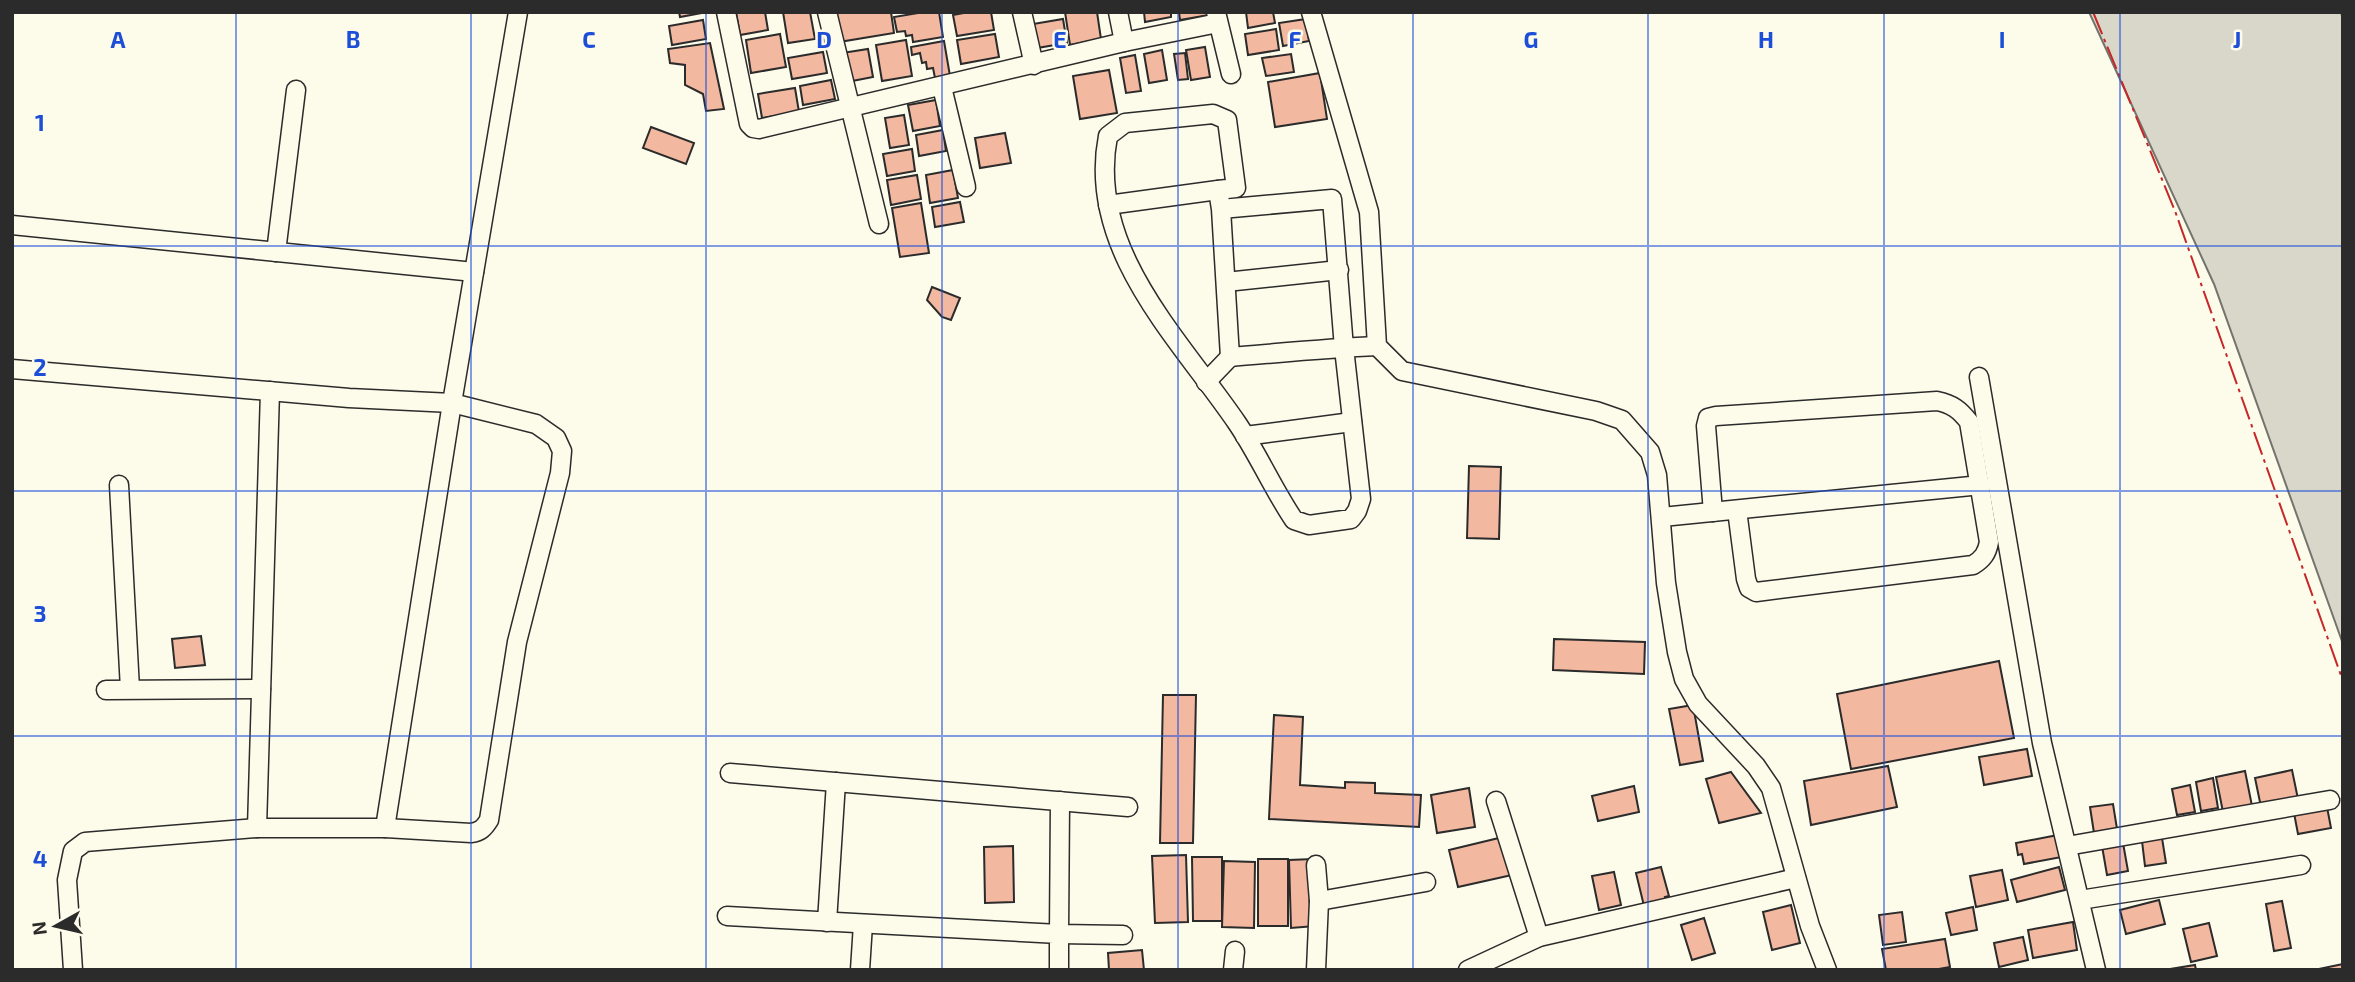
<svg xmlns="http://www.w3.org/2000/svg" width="2355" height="982" font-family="'Exo 2',sans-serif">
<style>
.water{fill:#d8d7c9;stroke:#74746e;stroke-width:2}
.building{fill:#f2b8a0;stroke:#2b2b2b;stroke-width:2}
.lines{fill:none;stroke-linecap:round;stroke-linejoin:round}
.street-casing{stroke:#2b2b2b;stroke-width:21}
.street{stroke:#fdfbea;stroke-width:18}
.power{stroke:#c62828;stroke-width:2;stroke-dasharray:24 5 3.5 5;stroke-linecap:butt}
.grid{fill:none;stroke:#1d4ed8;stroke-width:2;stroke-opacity:0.55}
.grid-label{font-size:23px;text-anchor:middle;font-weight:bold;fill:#1d4ed8;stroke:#fdfbea;stroke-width:5;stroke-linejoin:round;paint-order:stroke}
</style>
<rect width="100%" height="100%" fill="#fdfbea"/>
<!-- water -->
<polygon class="water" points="2089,12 2341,12 2343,20 2343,644 2214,284"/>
<!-- building -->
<g class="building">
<polygon points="679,12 707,12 680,17"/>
<polygon points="736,12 765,12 768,30 740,35"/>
<polygon points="783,12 810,12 815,39 788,43"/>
<polygon points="834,12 891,12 894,33 839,42"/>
<polygon points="924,12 939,12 943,37 913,42 912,35 906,36 905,31 897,32 894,17"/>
<polygon points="969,12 991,12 994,30 957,36 953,15"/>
<polygon points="1065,12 1097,12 1101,39 1070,45"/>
<polygon points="1144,12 1171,12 1171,17 1145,22"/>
<polygon points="1179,12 1208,12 1209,15 1180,20"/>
<polygon points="1246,12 1273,12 1275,23 1248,28"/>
<polygon points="1063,19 1067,43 1037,48 1033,24"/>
<polygon points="1306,19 1309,41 1283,46 1279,23"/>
<polygon points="703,20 706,39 672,45 669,26"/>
<polygon points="1276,29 1279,50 1248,55 1245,34"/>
<polygon points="780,34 786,67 751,73 746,40"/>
<polygon points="995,34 999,57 961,64 957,40"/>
<polygon points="906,40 912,76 882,81 876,45"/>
<polygon points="944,41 950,76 935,78 933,68 927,69 926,62 922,63 920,53 912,55 911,47"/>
<polygon points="710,43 724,109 706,111 703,94 685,85 685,65 670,63 668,49"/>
<polygon points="1205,47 1210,77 1191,80 1186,50"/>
<polygon points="868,49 873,77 847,82 842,53"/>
<polygon points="1162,50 1167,80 1149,83 1144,54"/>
<polygon points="823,52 827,73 792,79 788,58"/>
<polygon points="1185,53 1188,79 1178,80 1174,54"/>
<polygon points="1291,54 1294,72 1266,76 1262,58"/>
<polygon points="1135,55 1141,91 1126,93 1120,58"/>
<polygon points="1109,70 1117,113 1080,119 1073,76"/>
<polygon points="1320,73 1327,119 1275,127 1268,82"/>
<polygon points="831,80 835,99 803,105 800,86"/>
<polygon points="795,88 799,112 762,118 758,94"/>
<polygon points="936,100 940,126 913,131 908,105"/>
<polygon points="904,115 909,145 890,148 885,118"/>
<polygon points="651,127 694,143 686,164 643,148"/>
<polygon points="943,130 946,151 919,156 916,135"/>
<polygon points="1005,133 1011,163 980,168 975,138"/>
<polygon points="912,149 915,171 887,176 883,154"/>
<polygon points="953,170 958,198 930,203 926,175"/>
<polygon points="917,175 921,199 891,205 887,180"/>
<polygon points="960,202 964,222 935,227 932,207"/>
<polygon points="921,203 929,253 900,257 892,208"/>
<polygon points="932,287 960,298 951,320 942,317 927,300"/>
<polygon points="1469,466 1501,467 1499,539 1467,538"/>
<polygon points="201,636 205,665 175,668 172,639"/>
<polygon points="1554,639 1645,642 1644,674 1553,670"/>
<polygon points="1999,661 2014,738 1851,769 1837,694"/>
<polygon points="1163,695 1196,695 1193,843 1160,843"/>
<polygon points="1693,705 1703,761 1680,765 1669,709"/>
<polygon points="1274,715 1303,717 1300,785 1345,788 1345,782 1375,783 1375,793 1421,795 1419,827 1269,819"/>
<polygon points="2027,749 2032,776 1984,785 1979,757"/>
<polygon points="1888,766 1897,807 1811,825 1804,781"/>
<polygon points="2292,770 2298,799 2261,807 2255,778"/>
<polygon points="2245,771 2252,806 2223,812 2216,777"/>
<polygon points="1731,772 1761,813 1719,823 1706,779"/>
<polygon points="2213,778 2218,808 2201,811 2196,782"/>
<polygon points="2190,785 2195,812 2177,815 2172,789"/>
<polygon points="1634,786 1639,812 1598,821 1592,796"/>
<polygon points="1469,788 1475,827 1437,833 1431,795"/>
<polygon points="2113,804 2117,829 2094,833 2090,807"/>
<polygon points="2327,807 2331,828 2298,834 2294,813"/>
<polygon points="2063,834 2067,856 2024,864 2022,854 2018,855 2016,843"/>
<polygon points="1503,837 1512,875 1458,887 1449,850"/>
<polygon points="2162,838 2166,863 2145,866 2142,841"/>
<polygon points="2123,843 2128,871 2107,875 2102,846"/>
<polygon points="1013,846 1014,902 985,903 984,847"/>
<polygon points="1186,855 1188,922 1155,923 1152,856"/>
<polygon points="1192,857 1222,857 1222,921 1193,921"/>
<rect x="1258" y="859" width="30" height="67"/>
<polygon points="1313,859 1315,926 1291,928 1289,860"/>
<polygon points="1224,861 1255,862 1254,928 1222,927"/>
<polygon points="1661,867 1669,896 1665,897 1667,904 1645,910 1636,873"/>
<polygon points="2059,867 2065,890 2017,902 2011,880"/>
<polygon points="2002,870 2008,900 1976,907 1970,876"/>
<polygon points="1614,872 1621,905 1599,910 1592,876"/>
<polygon points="2159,900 2165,924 2126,934 2120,910"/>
<polygon points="2282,901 2291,948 2274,951 2266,904"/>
<polygon points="1791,905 1800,943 1772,950 1763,912"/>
<polygon points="1973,907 1977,930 1951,935 1946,913"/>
<polygon points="1902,912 1906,942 1883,945 1879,915"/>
<polygon points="1704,918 1715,953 1692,960 1681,925"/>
<polygon points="2073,922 2077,950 2033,958 2028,930"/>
<polygon points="2209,923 2217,956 2191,962 2183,929"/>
<polygon points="2023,937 2028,960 1999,967 1994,943"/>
<polygon points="1945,939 1950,967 1933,970 1886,970 1882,949"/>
<polygon points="1142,950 1144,970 1109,970 1108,953"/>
<polygon points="2343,964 2343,970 2314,970"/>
<polygon points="2195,965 2196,970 2164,970"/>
</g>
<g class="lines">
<defs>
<g id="street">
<polyline points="726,12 749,124 753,128 759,129 1124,42 1218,23"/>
<polyline points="827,12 879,224"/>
<polyline points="1022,12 1034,65"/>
<polyline points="1118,12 1124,42"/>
<polyline points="1216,12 1231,74"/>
<polyline points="1311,12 1369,212 1377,346 1402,371 1596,411 1622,420 1650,452 1657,475 1666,583 1677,652 1684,679 1698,704 1756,766 1771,788 1810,926 1827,970"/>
<polyline points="942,87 966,187"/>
<polyline points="1108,205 1218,190"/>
<path d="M1221,209L1218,190L1236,188L1227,120L1213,114L1125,123L1108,136C1086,249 1179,338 1237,423C1258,454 1273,489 1294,520L1309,525L1351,519L1357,511L1361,499L1344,348L1332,199L1221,209L1230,357C1279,353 1328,348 1377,346"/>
<polyline points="12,225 474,272"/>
<polyline points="276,252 296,90"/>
<polyline points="1226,282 1339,270"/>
<path d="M12,369L349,398L452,403L536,424L556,438L562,451L560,473L517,642L489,820C484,828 480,832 471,833L385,828H257L85,842L73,851L67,880L73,970"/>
<polyline points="1979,377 2042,743 2096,970"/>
<polyline points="1206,382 1230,357"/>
<polyline points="1245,436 1352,422"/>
<polyline points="119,485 130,689"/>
<path d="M1713,512L1706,426L1708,418L1716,416L1937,401C1952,404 1960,410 1969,422L1989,542C1987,553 1983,559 1973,565L1756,592L1749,588L1746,579L1737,510"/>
<polyline points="1662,517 1981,485"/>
<polyline points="106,690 261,689"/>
<polyline points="730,773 1128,807"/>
<polyline points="1060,801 1059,934 1123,935"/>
<polyline points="1496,801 1539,937"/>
<polyline points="257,828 270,391"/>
<polyline points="385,828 452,403 518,12"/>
<polyline points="2067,846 2330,800"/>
<polyline points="1316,865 1319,901 1316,970"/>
<polyline points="2080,900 2301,865"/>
<polyline points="1319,901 1426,882"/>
<polyline points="727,916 1059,934 1059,970"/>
<polyline points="827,922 836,782"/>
<polyline points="860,970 863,924"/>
<polyline points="1233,970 1235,951"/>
<polyline points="1468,970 1539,937 1796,878"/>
</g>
</defs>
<!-- street casing -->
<use href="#street" class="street-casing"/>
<!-- street -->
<use href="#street" class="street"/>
<!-- power -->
<polyline class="power" points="2093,12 2175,211 2343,681"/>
</g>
<!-- grid -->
<path class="grid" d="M236,12V970M471,12V970M706,12V970M942,12V970M1178,12V970M1413,12V970M1648,12V970M1884,12V970M2120,12V970M12,246H2343M12,491H2343M12,736H2343"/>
<g class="grid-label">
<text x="118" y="48">A</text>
<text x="353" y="48">B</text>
<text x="589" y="48">C</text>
<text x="824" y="48">D</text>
<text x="1060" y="48">E</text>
<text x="1295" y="48">F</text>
<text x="1531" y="48">G</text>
<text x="1766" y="48">H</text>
<text x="2002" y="48">I</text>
<text x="2237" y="48">J</text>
<text x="40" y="131">1</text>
<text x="40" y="376">2</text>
<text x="40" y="622">3</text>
<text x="40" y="867">4</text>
</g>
<!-- border -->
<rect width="2355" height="982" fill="none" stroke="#2b2b2b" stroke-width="28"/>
<!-- north arrow -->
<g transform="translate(56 926) rotate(262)" stroke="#fdfbea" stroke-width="5" paint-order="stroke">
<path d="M0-5L12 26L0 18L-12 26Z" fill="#2b2b2b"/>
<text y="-10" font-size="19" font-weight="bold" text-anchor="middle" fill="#2b2b2b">N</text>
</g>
</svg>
